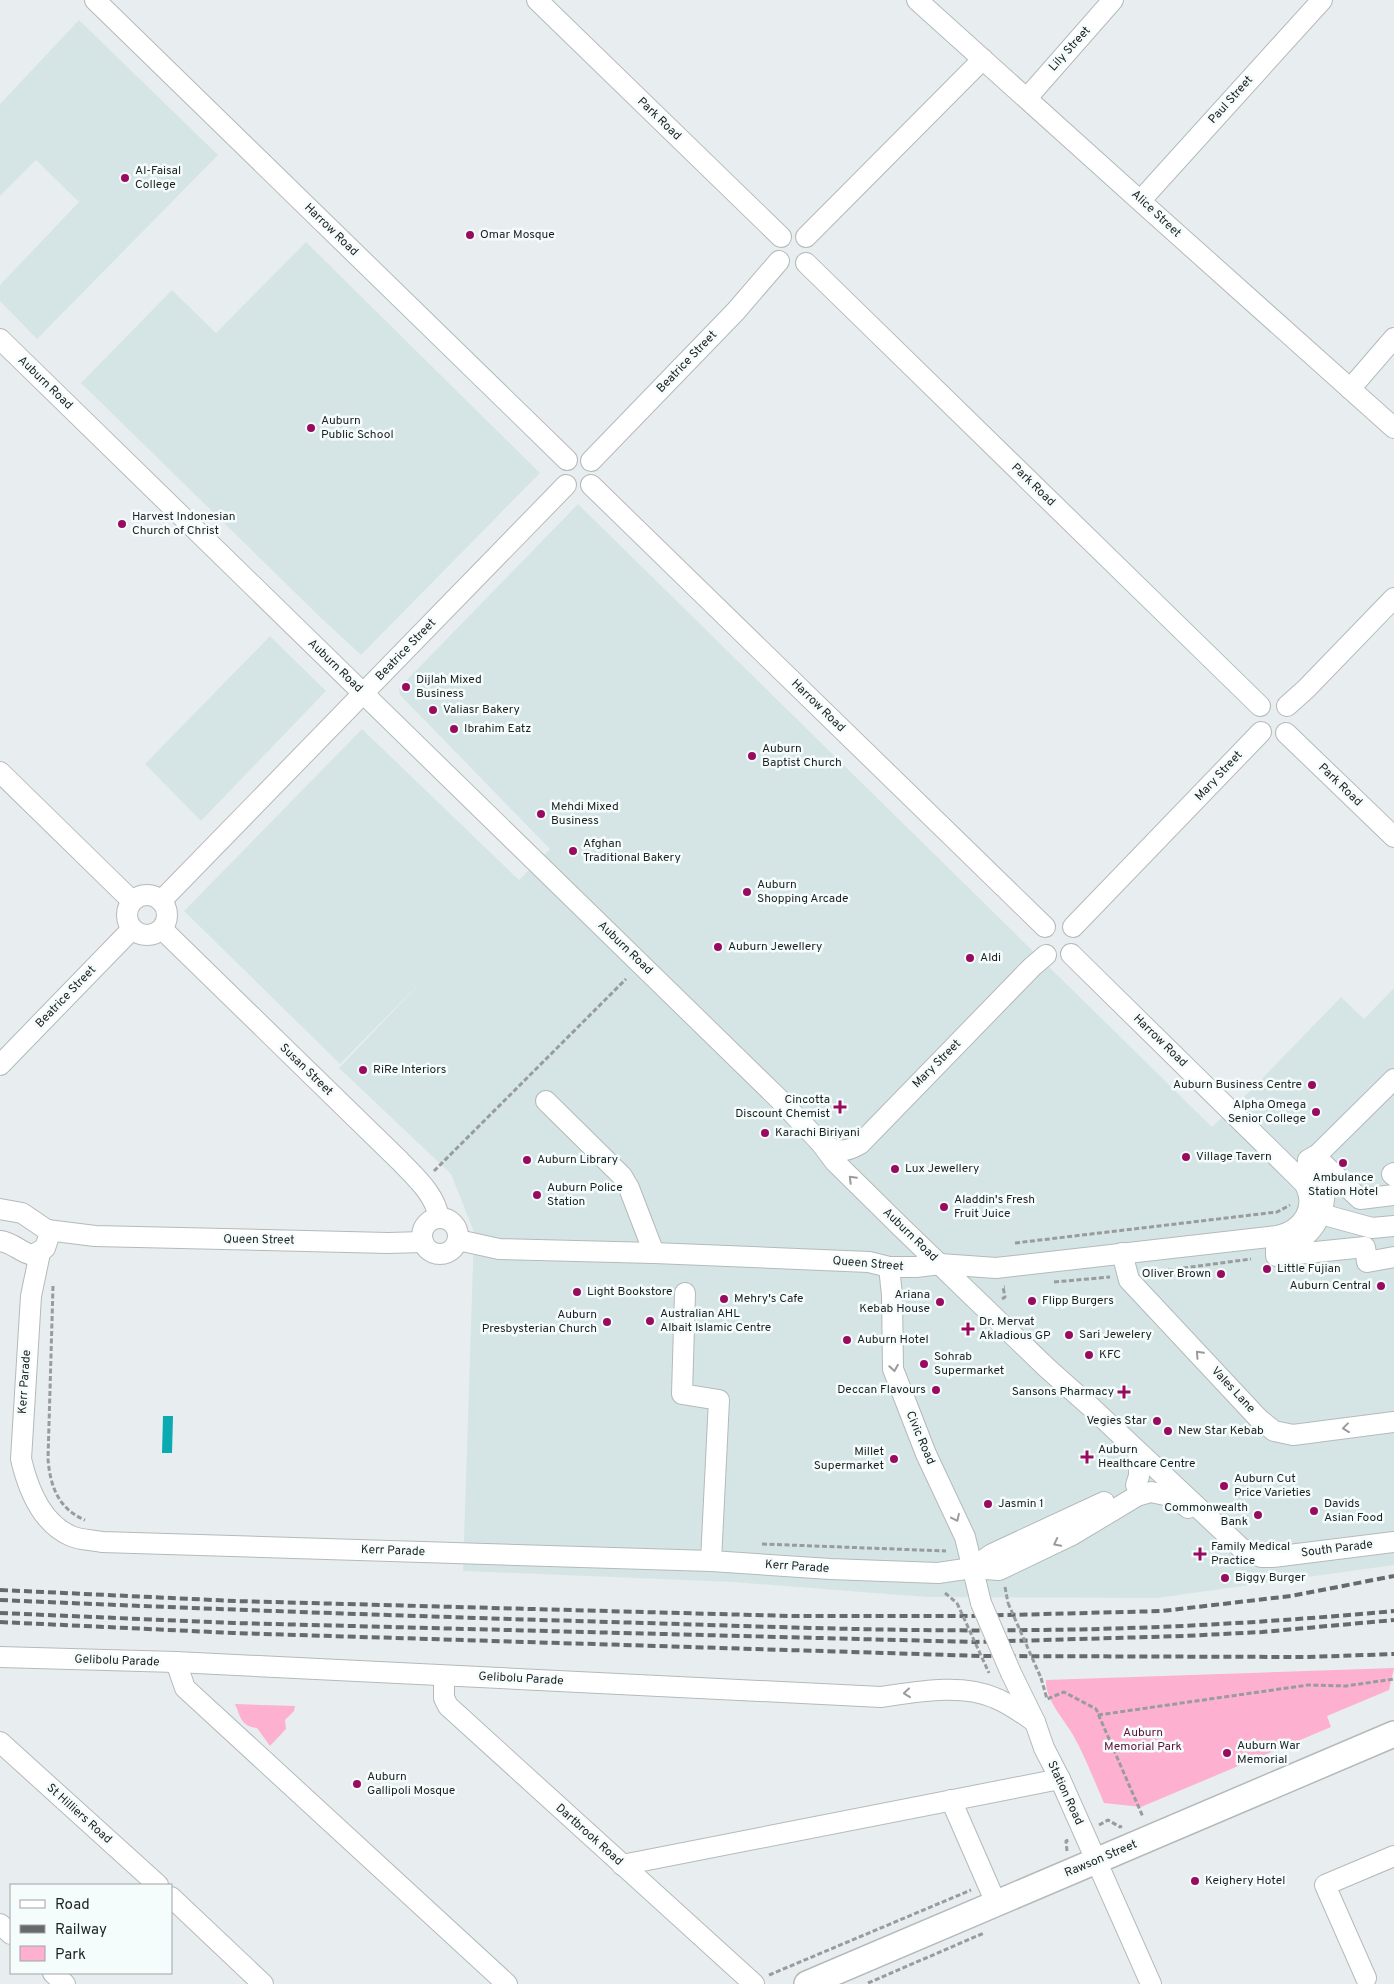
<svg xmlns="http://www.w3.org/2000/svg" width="1394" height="1984" font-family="Overpass,sans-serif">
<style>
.built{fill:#d5e5e6}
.green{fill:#fdb0d0}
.water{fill:#0baab3}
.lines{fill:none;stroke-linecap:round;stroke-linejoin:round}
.minor-casing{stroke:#b4baba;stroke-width:22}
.major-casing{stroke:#b4baba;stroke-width:28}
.path{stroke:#989c9d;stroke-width:3;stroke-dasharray:5 2.5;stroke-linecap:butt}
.minor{stroke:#fff;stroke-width:20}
.major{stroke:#fff;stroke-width:25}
.rail{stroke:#676a6b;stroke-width:4;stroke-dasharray:8 4;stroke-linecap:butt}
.minor-bridge-casing{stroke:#b4baba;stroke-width:22;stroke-linecap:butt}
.path-bridge{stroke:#989c9d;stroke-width:3;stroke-dasharray:5 2.5;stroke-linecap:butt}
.minor-bridge{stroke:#fff;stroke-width:20}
.oneway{stroke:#9a9b9b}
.poi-dot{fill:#980b5e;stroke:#f5fcfc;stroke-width:2}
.labels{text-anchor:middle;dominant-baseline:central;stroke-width:5;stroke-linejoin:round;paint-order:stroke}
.street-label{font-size:12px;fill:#1e2020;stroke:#f5fcfc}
.poi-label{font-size:12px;fill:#1e2020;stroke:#f5fcfc;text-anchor:start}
.park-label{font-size:12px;fill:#60143c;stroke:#f5fcfc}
</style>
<rect width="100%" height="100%" fill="#e8eeef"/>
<!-- built -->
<g class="built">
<polygon points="79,20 218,155 37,339 0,301 0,285 79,202 36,160 0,196 0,104"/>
<polygon points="306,242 540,473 361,655 322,619 81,383 172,290 216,333"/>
<polygon points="578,504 1212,1127 1251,1090 1341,997 1364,1019 1394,988 1394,1565 1157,1598 926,1597 732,1582 463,1571 474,1232 451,1174 339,1068 425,978 340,1064 184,911 362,729 519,880 550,849 400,695 399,688"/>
<polygon points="270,636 326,691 201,821 145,764"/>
</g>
<!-- green -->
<g class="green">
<path d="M1394,1668L1389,1690L1327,1716L1331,1727L1141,1807L1104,1803C1094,1780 1085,1756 1073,1735C1064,1719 1045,1700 1046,1680Z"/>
<path d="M235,1704L295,1706L294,1711L285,1720L286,1729L270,1746L257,1728C241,1726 241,1718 235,1704Z"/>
</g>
<!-- water -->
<polygon class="water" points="163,1416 173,1416 172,1453 162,1453"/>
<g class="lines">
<defs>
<g id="minor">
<polyline points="95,0 567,460"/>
<polyline points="537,0 781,237"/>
<path d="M917,0C1076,143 1234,286 1394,428"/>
<polyline points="1027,98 1113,0"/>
<polyline points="1141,200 1322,0"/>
<polyline points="806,237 983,59"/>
<polyline points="806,263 1260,706"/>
<polyline points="0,339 779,1099 820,1142 835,1162 901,1227 1047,1368 1092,1408 1241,1548 1261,1557 1273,1557 1394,1542"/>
<polyline points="1350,389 1394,338"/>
<polyline points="591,461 736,311 779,261"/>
<polyline points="591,485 1045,927"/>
<polyline points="1287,706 1306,689 1394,598"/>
<polyline points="1286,733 1394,837"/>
<polyline points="0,772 132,901"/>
<circle cx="147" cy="915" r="20"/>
<polyline points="161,901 566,485"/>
<polyline points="1073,927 1261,732"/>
<path d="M162,929L400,1161C416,1178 435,1194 439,1218"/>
<polyline points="0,1065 132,929"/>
<polyline points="546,1101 622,1176 629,1188 654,1253"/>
<path d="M820,1142C836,1152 843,1154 860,1144L1032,967L1046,955"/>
<polyline points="1307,1165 1394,1079"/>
<polyline points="1394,1173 1392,1174 1394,1176"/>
<path d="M1394,1195L1360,1199L1315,1156L1308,1160C1312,1165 1318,1170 1320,1176C1331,1199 1319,1228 1298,1241C1291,1244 1283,1246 1276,1249V1256L1365,1247L1367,1262L1394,1257"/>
<path d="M0,1209L22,1213L47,1230L49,1236L45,1248L33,1255C20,1253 15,1243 0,1241"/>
<polyline points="1321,1214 1372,1228 1394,1226"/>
<circle cx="440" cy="1236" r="18"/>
<polyline points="47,1230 95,1236 388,1243 423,1242"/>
<path d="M458,1240L499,1249L654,1253L869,1262L889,1267H916L940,1264L996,1268L1277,1236C1303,1231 1318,1207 1304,1183L1071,954"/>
<path d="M40,1253L31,1296L21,1459C28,1489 41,1523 71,1536C80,1540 92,1540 102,1542L711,1561L830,1569L938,1573L972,1568L999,1570L1072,1535L1137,1496L1151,1492L1165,1495L1178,1500L1188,1508"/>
<polyline points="1122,1253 1129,1280 1259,1419 1274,1431 1293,1435 1394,1422"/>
<polyline points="889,1267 892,1295 893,1369 926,1454 965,1537 981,1603"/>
<polyline points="685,1293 682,1394 719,1400 711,1561"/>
<polyline points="1136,1485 1139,1476 1139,1453"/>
<polyline points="972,1568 992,1554 1104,1502"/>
<path d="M0,1657L176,1662L881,1697C916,1692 961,1683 995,1698C1010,1704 1022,1713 1035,1722"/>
<polyline points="176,1662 185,1688 507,1984"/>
<polyline points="1011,1673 1035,1722 1044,1748 1060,1779 1151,1984"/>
<polyline points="444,1676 444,1698 448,1706 754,1984"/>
<polyline points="0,1742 158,1885"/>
<polyline points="951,1800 996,1903"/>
<polyline points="622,1865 1060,1779"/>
<polyline points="171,1897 263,1984"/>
<polyline points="0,1924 11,1934"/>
<polyline points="53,1973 65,1984"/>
<polyline points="1366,1978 1325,1885 1394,1856"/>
</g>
<polyline id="major" points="807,1984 1394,1734"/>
</defs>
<!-- minor casing -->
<use href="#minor" class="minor-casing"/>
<!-- major casing -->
<use href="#major" class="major-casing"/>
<!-- path -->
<g class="path">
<polyline points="434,1171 626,979"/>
<polyline points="1015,1243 1277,1212 1290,1205"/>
<polyline points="1146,1273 1251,1259"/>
<polyline points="1054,1282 1110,1277"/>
<path d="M53,1286L48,1459C50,1485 58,1509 85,1520"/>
<polyline points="1002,1299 1005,1297 1003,1287 1005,1287"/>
<polyline points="762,1544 946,1551"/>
<polyline points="1246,1581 1281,1576"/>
<polyline points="1005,1587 1008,1603"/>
<polyline points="945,1593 957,1603"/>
<polyline points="1041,1678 1047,1699 1064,1692 1096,1709 1143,1817"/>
<polyline points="1098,1715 1308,1685 1346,1686 1394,1679"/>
<polyline points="1099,1825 1108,1820 1120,1827 1122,1826"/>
<polyline points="1067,1851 1066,1841 1069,1840"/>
<polyline points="769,1975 971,1890"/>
<polyline points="868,1983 984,1933"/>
</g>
<!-- minor -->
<use href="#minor" class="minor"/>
<!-- major -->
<use href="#major" class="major"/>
<!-- rail -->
<g class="rail">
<polyline points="0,1590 235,1601 791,1616 969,1616 1162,1611 1291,1596 1394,1576"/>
<path d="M0,1600C203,1609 406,1616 610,1622C752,1626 895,1632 1037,1630C1156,1629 1275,1622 1394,1611"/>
<polyline points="0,1613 234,1623 975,1642 1184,1636 1262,1632 1394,1620"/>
<polyline points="0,1622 233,1633 983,1656 1307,1657 1394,1654"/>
</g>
<defs>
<polyline id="minor-bridge" points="981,1603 1011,1673"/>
</defs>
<!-- minor-bridge casing -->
<use href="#minor-bridge" class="minor-bridge-casing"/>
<!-- path-bridge -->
<g class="path-bridge">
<polyline points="957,1603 989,1673"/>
<polyline points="1008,1603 1041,1678"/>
</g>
<!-- minor-bridge -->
<use href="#minor-bridge" class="minor-bridge"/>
</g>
<!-- one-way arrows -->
<defs><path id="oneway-chevron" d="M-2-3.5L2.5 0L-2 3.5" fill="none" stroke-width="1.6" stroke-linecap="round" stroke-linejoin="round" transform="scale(1.25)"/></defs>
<g class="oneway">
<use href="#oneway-chevron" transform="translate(852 1179) rotate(-135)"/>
<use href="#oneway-chevron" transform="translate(1199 1354) rotate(-133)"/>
<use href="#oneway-chevron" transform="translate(894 1368) rotate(81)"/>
<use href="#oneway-chevron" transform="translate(1346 1428) rotate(173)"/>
<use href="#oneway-chevron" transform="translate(956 1518) rotate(65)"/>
<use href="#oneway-chevron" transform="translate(1057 1543) rotate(153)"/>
<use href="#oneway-chevron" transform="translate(907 1693) rotate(174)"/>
</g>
<!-- markers -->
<g class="poi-dot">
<circle cx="125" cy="178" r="5"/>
<circle cx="470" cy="235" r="5"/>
<circle cx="311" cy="428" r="5"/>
<circle cx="122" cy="524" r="5"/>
<circle cx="406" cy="687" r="5"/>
<circle cx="433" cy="710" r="5"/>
<circle cx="454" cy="729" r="5"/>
<circle cx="752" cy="756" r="5"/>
<circle cx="541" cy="814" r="5"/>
<circle cx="573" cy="851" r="5"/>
<circle cx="747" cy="892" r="5"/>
<circle cx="718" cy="947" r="5"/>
<circle cx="970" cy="958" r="5"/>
<circle cx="363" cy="1070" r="5"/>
<circle cx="1312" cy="1085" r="5"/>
<path d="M837.5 1099.5h5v5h5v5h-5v5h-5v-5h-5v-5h5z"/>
<circle cx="1316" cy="1112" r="5"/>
<circle cx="765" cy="1133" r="5"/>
<circle cx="1186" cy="1157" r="5"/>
<circle cx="527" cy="1160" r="5"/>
<circle cx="1343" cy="1163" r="5"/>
<circle cx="895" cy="1169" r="5"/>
<circle cx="537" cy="1195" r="5"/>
<circle cx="944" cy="1207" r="5"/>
<circle cx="1267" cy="1269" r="5"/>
<circle cx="1221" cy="1274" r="5"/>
<circle cx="1381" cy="1286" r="5"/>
<circle cx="577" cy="1292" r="5"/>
<circle cx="724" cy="1299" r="5"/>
<circle cx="1032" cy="1301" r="5"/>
<circle cx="940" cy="1302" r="5"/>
<circle cx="650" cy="1321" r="5"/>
<circle cx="607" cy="1322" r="5"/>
<path d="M965.5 1321.5h5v5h5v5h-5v5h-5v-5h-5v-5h5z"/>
<circle cx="1069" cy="1335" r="5"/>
<circle cx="847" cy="1340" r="5"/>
<circle cx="1089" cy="1355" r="5"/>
<circle cx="924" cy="1364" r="5"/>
<circle cx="936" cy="1390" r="5"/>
<path d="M1121.5 1384.5h5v5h5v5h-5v5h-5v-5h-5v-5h5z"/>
<circle cx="1157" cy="1421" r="5"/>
<circle cx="1168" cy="1431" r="5"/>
<path d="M1084.5 1449.5h5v5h5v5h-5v5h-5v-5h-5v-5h5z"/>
<circle cx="894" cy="1459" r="5"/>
<circle cx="1224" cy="1486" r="5"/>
<circle cx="988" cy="1504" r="5"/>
<circle cx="1314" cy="1511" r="5"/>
<circle cx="1258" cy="1515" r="5"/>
<path d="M1197.5 1546.5h5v5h5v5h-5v5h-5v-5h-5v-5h5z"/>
<circle cx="1225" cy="1578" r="5"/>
<circle cx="1227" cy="1753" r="5"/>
<circle cx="357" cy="1784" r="5"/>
<circle cx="1195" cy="1881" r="5"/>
</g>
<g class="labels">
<!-- street labels -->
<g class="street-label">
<text transform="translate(1070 49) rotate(-48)">Lily Street</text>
<text transform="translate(1231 100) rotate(-48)">Paul Street</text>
<text transform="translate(659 119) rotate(44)">Park Road</text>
<text transform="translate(1156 214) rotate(43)">Alice Street</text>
<text transform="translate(331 230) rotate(44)">Harrow Road</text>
<text transform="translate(687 362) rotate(-46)">Beatrice Street</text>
<text transform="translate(45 383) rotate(44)">Auburn Road</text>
<text transform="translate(1033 485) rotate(44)">Park Road</text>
<text transform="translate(406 650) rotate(-46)">Beatrice Street</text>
<text transform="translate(335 666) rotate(44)">Auburn Road</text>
<text transform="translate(818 706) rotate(44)">Harrow Road</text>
<text transform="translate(1219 776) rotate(-47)">Mary Street</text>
<text transform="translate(1340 785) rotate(44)">Park Road</text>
<text transform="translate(625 948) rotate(44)">Auburn Road</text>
<text transform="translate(66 997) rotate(-46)">Beatrice Street</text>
<text transform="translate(1160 1041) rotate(44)">Harrow Road</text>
<text transform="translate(937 1064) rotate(-45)">Mary Street</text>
<text transform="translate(306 1070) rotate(44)">Susan Street</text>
<text transform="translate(910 1235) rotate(44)">Auburn Road</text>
<text transform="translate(259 1240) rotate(1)">Queen Street</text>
<text transform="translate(868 1264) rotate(5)">Queen Street</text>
<text transform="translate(25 1382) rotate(-86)">Kerr Parade</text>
<text transform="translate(1233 1390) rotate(47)">Vales Lane</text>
<text transform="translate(920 1438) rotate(67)">Civic Road</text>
<text transform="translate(1337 1549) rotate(-7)">South Parade</text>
<text transform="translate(393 1551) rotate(2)">Kerr Parade</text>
<text transform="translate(797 1567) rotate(4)">Kerr Parade</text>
<text transform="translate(117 1661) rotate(2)">Gelibolu Parade</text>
<text transform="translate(521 1679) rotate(3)">Gelibolu Parade</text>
<text transform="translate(1065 1793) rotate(65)">Station Road</text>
<text transform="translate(79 1814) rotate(42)">St Hilliers Road</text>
<text transform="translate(589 1835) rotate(42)">Dartbrook Road</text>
<text transform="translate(1101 1859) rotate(-23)">Rawson Street</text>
</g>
<!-- poi labels -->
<g class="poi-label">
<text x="135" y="171">Al-Faisal<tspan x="135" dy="14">College</tspan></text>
<text x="480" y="235">Omar Mosque</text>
<text x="321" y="421">Auburn<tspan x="321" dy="14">Public School</tspan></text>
<text x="132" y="517">Harvest Indonesian<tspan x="132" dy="14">Church of Christ</tspan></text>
<text x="416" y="680">Dijlah Mixed<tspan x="416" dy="14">Business</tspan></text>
<text x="443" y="710">Valiasr Bakery</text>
<text x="464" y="729">Ibrahim Eatz</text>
<text x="762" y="749">Auburn<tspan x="762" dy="14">Baptist Church</tspan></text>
<text x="551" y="807">Mehdi Mixed<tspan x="551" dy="14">Business</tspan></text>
<text x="583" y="844">Afghan<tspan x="583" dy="14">Traditional Bakery</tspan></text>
<text x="757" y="885">Auburn<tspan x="757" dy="14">Shopping Arcade</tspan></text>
<text x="728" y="947">Auburn Jewellery</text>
<text x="980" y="958">Aldi</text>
<text x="373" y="1070">RiRe Interiors</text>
<text x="1302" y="1085" text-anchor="end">Auburn Business Centre</text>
<text x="830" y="1100" text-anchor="end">Cincotta<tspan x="830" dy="14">Discount Chemist</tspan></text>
<text x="1306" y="1105" text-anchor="end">Alpha Omega<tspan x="1306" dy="14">Senior College</tspan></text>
<text x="775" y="1133">Karachi Biriyani</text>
<text x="1196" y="1157">Village Tavern</text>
<text x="537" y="1160">Auburn Library</text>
<text x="905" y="1169">Lux Jewellery</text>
<text x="1343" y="1178" text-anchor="middle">Ambulance<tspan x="1343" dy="14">Station Hotel</tspan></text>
<text x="547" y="1188">Auburn Police<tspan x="547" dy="14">Station</tspan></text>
<text x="954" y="1200">Aladdin's Fresh<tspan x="954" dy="14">Fruit Juice</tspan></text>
<text x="1277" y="1269">Little Fujian</text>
<text x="1211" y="1274" text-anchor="end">Oliver Brown</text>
<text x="1371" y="1286" text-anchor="end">Auburn Central</text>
<text x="587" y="1292">Light Bookstore</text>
<text x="930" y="1295" text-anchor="end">Ariana<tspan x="930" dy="14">Kebab House</tspan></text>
<text x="734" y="1299">Mehry's Cafe</text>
<text x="1042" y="1301">Flipp Burgers</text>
<text x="660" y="1314">Australian AHL<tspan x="660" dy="14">Albait Islamic Centre</tspan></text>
<text x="597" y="1315" text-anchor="end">Auburn<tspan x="597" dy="14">Presbysterian Church</tspan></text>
<text x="979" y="1322">Dr. Mervat<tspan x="979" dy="14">Akladious GP</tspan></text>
<text x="1079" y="1335">Sari Jewelery</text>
<text x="857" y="1340">Auburn Hotel</text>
<text x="1099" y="1355">KFC</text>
<text x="934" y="1357">Sohrab<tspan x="934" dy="14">Supermarket</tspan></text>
<text x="926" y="1390" text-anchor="end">Deccan Flavours</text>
<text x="1114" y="1392" text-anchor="end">Sansons Pharmacy</text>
<text x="1147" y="1421" text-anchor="end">Vegies Star</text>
<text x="1178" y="1431">New Star Kebab</text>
<text x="1098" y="1450">Auburn<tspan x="1098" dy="14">Healthcare Centre</tspan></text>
<text x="884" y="1452" text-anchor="end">Millet<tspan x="884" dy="14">Supermarket</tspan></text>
<text x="1234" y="1479">Auburn Cut<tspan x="1234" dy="14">Price Varieties</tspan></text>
<text x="998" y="1504">Jasmin 1</text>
<text x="1324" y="1504">Davids<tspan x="1324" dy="14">Asian Food</tspan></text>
<text x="1248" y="1508" text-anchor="end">Commonwealth<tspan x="1248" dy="14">Bank</tspan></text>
<text x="1211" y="1547">Family Medical<tspan x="1211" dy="14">Practice</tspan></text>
<text x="1235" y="1578">Biggy Burger</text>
<text x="1237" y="1746">Auburn War<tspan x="1237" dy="14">Memorial</tspan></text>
<text x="367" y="1777">Auburn<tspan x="367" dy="14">Gallipoli Mosque</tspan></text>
<text x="1205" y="1881">Keighery Hotel</text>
</g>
<!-- park labels -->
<g class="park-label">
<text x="1143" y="1733">Auburn<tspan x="1143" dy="14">Memorial Park</tspan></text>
</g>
</g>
<!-- legend -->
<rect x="10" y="1884" width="162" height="90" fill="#f5fcfc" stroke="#9fa4a4"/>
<rect x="20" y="1900" width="25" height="8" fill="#ffffff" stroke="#9fa4a4"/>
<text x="55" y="1909" font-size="15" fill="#1e2020">Road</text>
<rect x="20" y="1925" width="25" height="8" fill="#676a6b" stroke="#9fa4a4"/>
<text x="55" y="1934" font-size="15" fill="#1e2020">Railway</text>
<rect x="20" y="1946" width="25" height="15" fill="#fdb0d0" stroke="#9fa4a4"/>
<text x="55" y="1959" font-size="15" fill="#1e2020">Park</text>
</svg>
